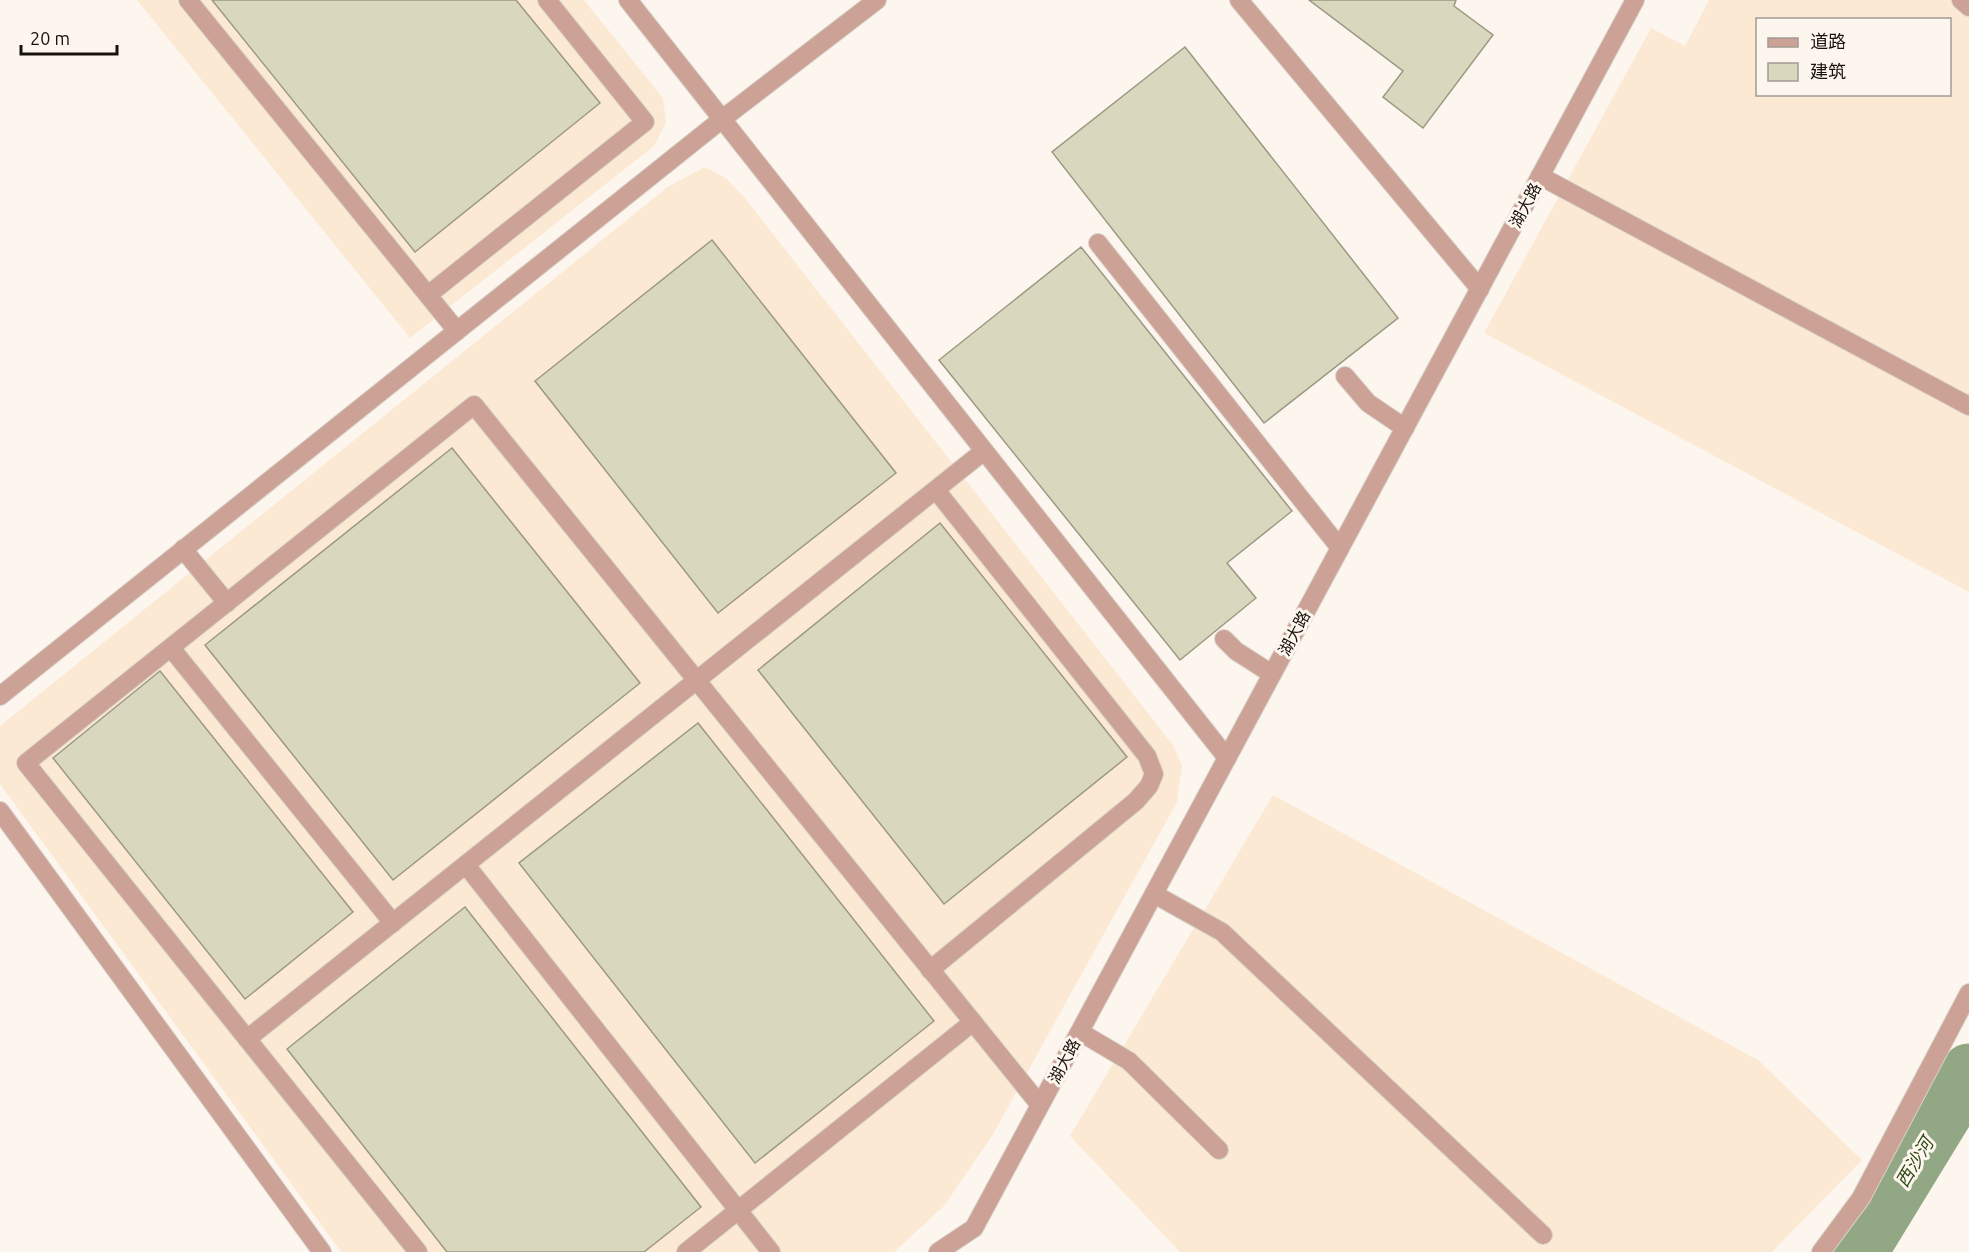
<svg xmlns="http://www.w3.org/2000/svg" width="1969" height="1252" font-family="Ubuntu,'Noto Sans SC',sans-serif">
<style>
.built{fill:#fce9d4;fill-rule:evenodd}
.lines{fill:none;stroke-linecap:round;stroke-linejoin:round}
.river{stroke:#92a784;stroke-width:57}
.building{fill:#dad7bf;stroke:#9c9983;stroke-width:1.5}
.minor-casing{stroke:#d8d2ca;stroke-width:20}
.minor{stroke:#cba295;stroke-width:18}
.labels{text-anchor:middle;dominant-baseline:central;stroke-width:6;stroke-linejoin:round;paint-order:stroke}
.street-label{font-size:16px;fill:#18120c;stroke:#fdf6ee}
.water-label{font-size:18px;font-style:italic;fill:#2e4914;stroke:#fdf6ee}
</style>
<rect width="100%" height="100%" fill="#fdf6ee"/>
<!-- built -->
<g class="built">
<polygon points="137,0 584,0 663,98 666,122 654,146 410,338"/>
<path d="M1709,0H1969V592L1484,333L1651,28L1685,46ZM1758,20H1950V94H1758Z"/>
<polygon points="705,167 726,178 744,197 1173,745 1182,765 1177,802 992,1136 944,1206 894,1252 341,1252 0,784 0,726 669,186"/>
<polygon points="1273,795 1758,1060 1862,1160 1772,1252 1180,1252 1070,1136"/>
</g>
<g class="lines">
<!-- river -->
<polyline class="river" points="1859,1252 1969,1072"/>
</g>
<!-- building -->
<g class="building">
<polygon points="212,0 516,0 600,103 415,252"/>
<polygon points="1309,0 1456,0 1454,6 1493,35 1423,128 1383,97 1403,71"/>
<polygon points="1185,47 1398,318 1264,423 1052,152"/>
<polygon points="712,240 896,473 718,613 535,381"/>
<polygon points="1081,247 1292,511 1227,563 1256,598 1180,660 939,360"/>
<polygon points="452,448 640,683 393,880 205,645"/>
<polygon points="940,523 1127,757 944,904 758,670"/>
<polygon points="160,671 353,912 245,999 53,758"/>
<polygon points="698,723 934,1021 755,1163 519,863"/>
<polygon points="465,907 701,1207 644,1252 447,1252 287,1049"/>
</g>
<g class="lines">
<defs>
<g id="minor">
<polyline points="188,0 457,331"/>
<polyline points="628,0 1227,758"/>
<polyline points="1239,0 1480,289"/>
<polyline points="1961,0 1969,7"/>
<polyline points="1540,176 1969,406"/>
<polyline points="1098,243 1340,548"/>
<polyline points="428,295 645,122 547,0"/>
<polyline points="1345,376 1368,403 1405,428"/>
<polyline points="183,549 227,603"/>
<polyline points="1224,639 1236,651 1272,674"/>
<polyline points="171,648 393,923"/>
<polyline points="0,696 721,120 877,0"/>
<polyline points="0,811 322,1252"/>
<polyline points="466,865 771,1252"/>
<polyline points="1154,894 1222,932 1543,1235"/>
<polyline points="930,970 1136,801 1149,786 1154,774 1147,756 936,490"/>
<polyline points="1080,1032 1129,1061 1219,1150"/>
<polyline points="247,1039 984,451"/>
<polyline points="418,1252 26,763 474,405 1040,1105"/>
<polyline points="686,1252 973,1022"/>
<polyline points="938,1252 974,1228 1635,0"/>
<polyline points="1821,1252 1861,1198 1969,993"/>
</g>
</defs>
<!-- minor casing -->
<use href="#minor" class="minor-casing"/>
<!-- minor -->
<use href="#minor" class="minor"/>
</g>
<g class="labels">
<!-- street labels -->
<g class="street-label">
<text transform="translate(1525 205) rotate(-62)">湖大路</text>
<text transform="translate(1294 633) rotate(-62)">湖大路</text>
<text transform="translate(1064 1061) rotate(-62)">湖大路</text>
</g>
<!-- water labels -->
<g class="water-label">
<text transform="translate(1914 1162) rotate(-59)">西沙河</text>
</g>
</g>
<!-- legend -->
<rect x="1756" y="18" width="195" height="78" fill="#fdf6ee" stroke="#a19b94" stroke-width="1.5"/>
<rect x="1768" y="38" width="30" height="9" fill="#cba295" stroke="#a19b94" stroke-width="1.5"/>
<text x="1810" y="48" font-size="18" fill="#18120c">道路</text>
<rect x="1768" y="63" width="30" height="18" fill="#dad7bf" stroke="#a19b94" stroke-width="1.5"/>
<text x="1810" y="78" font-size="18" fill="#18120c">建筑</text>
<!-- scale -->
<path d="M21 45v9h96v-9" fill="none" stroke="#18120c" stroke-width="3"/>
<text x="30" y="45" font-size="18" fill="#18120c" stroke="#fdf6ee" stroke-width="4.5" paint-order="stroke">20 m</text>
</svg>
